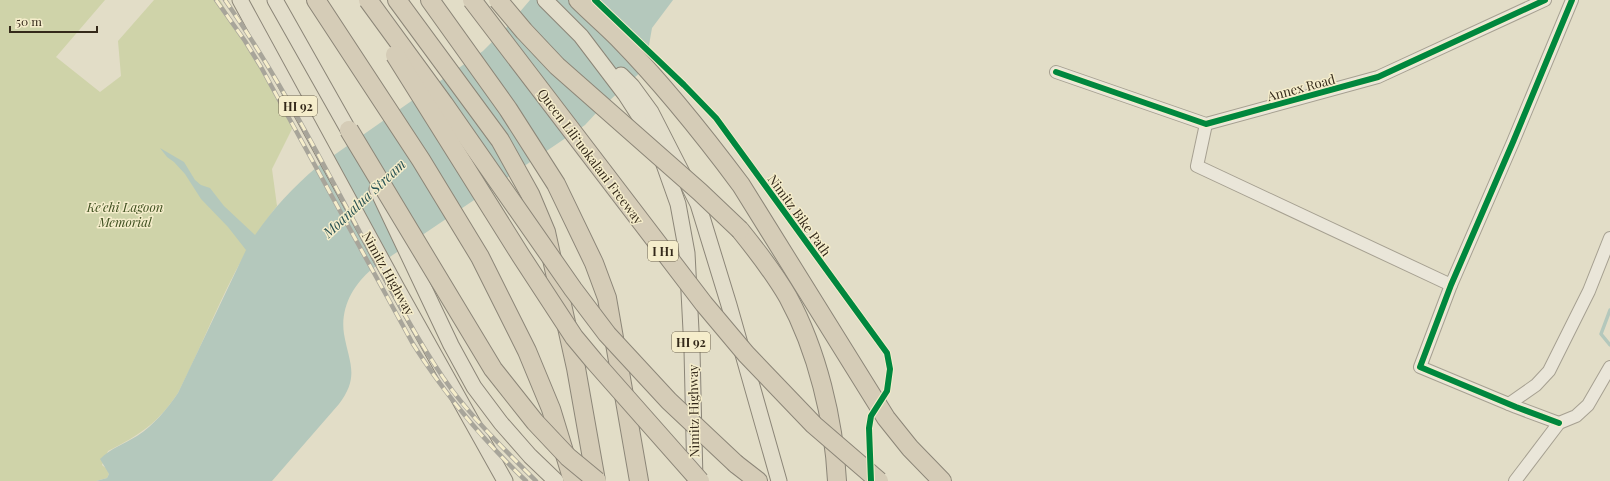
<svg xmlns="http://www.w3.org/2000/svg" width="1610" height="481" font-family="'Playfair Display',serif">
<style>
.green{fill:#cfd3a9}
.water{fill:#b4c8bc}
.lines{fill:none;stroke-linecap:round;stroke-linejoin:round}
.stream{stroke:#b4c8bc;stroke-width:3.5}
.minor-casing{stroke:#a6a091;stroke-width:14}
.major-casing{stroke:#8c8678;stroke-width:17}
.highway-casing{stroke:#8c8678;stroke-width:20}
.minor{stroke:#eae6d9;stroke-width:12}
.major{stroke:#e2ddca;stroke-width:15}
.highway{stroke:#d5ccb7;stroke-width:18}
.rail-casing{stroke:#a8a59a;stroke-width:4.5}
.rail{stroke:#f5edcb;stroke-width:3;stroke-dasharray:9;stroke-linecap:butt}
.highway-bridge-casing{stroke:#8c8678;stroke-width:20;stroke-linecap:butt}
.highway-bridge{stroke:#d5ccb7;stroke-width:18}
.cycleway-casing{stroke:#f5edcb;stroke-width:8}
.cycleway{stroke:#00873e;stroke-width:6}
.labels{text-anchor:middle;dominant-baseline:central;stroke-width:3;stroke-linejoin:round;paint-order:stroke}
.shield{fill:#f5edcb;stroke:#6e644f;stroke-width:1}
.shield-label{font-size:12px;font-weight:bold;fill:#34291a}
.street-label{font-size:13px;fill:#34291a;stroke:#f5edcb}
.park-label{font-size:13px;font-style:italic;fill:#405121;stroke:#f5edcb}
.water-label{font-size:14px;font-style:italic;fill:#295354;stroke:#f5edcb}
</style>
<rect width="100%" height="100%" fill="#e2ddc7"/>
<!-- green -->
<path class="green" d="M0,0H105L56,57L100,92L121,76L118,41L154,0H220L294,125L272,169L277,206C233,261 210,330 178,393C157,424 141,434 108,451L102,465L108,470L109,474L107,478L96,481H0Z"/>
<!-- water -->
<path class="water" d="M530,0H673L652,28L645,68L598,111L585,125L372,269C353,285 340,308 344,334C349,363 360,376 339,404L272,481H96L107,478L109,474L100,459C111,448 124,444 137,436C154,425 167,409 178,393L246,250L228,227L201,199L185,174L174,162L167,157L160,148L184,162L195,180L201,185L210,188L224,206L255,235C273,209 293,187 317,167L483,51L507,27Z"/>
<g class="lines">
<!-- stream -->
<polyline class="stream" points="1610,310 1601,334 1610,345"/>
<defs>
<g id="minor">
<polyline points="1056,72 1206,124 1378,77 1545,0"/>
<polyline points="1206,124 1197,166 1451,285"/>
<polyline points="1509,404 1536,385 1549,371 1589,291 1610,238"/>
<polyline points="1559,423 1516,407 1420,367 1451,285 1513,142 1572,0"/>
<polyline points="1515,481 1559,423 1576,416 1588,405 1610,367"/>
</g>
<g id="major">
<polyline points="240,0 397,288 505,481"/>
<polyline points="275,0 354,140"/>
<polyline points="545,0 581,36 625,94 656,142 678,204 687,253 692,350 695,481"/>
<polyline points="621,75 632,86 651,112 698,204 729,305 779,481"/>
<polyline points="377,189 451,345 474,387 501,423 530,456 556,481"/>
</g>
<g id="highway">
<polyline points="316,0 421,160 480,257 527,351 551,409 573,481"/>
<polyline points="397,0 500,140 530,194 546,232 576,368 596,481"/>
<polyline points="430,0 508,109 556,184 594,263 607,298 639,481"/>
<path d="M578,0C591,13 605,25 618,38C662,83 703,134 741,185L886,418L910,448L942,481"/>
<path d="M740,230C757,251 774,273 788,297C817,350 834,420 837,481"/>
<polyline points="736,464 758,481"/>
</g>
</defs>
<!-- minor casing -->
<use href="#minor" class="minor-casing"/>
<!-- major casing -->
<use href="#major" class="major-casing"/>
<!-- highway casing -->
<use href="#highway" class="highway-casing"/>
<!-- minor -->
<use href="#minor" class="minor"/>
<!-- major -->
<use href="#major" class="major"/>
<!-- highway -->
<use href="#highway" class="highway"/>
<defs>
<g id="rail">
<path d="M216,0L245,41L261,67L413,344C446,396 481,438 526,481"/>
<path d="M225,0C283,83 328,174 376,262C400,306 423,350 452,390C477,423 507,452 536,481"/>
</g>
</defs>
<!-- rail casing -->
<use href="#rail" class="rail-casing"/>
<!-- rail -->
<use href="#rail" class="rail"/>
<defs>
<g id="highway-bridge">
<polyline points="368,0 444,104 573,289 607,334 669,401 736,464"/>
<polyline points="472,0 704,304 746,354 814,425 879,481"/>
<polyline points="498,0 524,31 557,66 700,192 740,230"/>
<polyline points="395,55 521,256 574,337 594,361 700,481"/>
<polyline points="349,130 493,369 535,422 568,457 597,481"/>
</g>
</defs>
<!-- highway-bridge casing -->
<use href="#highway-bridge" class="highway-bridge-casing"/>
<!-- highway-bridge -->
<use href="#highway-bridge" class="highway-bridge"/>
<defs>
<g id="cycleway">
<polyline points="595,0 684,85 716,118 887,353 890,369 887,391 871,416 869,428 871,481"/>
<polyline points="1056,72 1206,124 1378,77 1545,0"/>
<polyline points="1559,423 1516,407 1420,367 1451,285 1513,142 1572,0"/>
</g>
</defs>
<!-- cycleway casing -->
<use href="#cycleway" class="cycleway-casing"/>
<!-- cycleway -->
<use href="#cycleway" class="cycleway"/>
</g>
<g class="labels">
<!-- shield labels -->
<g class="shield">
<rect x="279" y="96" width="38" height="20" rx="3"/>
<rect x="648" y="241" width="30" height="20" rx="3"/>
<rect x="672" y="332" width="38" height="20" rx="3"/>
</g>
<g class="shield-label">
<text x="298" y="106">HI 92</text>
<text x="663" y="251">I H1</text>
<text x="691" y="342">HI 92</text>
</g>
<!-- street labels -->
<g class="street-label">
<text transform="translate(1301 87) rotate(-15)">Annex Road</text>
<text transform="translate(591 156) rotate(53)">Queen Liliʻuokalani Freeway</text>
<text transform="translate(800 215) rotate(54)">Nimitz Bike Path</text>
<text transform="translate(389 273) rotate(61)">Nimitz Highway</text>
<text transform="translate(693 411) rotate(-91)">Nimitz Highway</text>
</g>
<!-- park labels -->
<g class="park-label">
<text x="125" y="206">Ke'ehi Lagoon<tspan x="125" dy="15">Memorial</tspan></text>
</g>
<!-- water labels -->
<g class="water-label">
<text transform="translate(364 198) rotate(-43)">Moanalua Stream</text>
</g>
</g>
<!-- scale -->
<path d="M10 26v6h87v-6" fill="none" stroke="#34291a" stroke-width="2"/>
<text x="16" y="26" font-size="12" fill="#34291a" stroke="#f5edcb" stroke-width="3" paint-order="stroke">50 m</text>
</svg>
